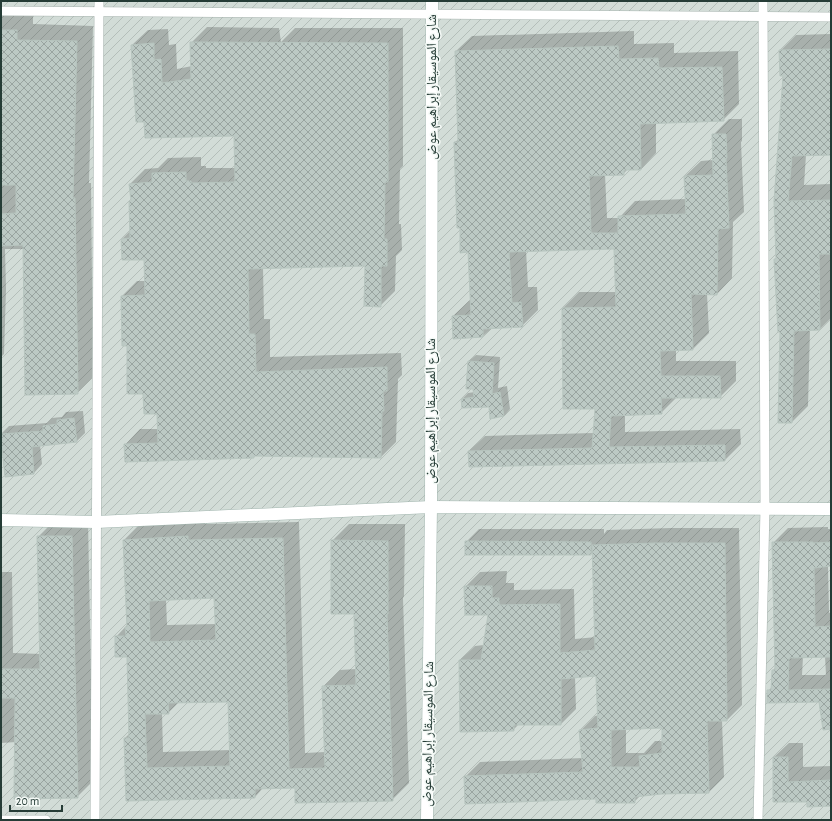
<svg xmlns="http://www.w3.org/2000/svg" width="832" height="821" font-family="'Alegreya Sans','Noto Naskh Arabic',sans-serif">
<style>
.industrial{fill:url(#industrial-furrows)}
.shadow{fill:#0003;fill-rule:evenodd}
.building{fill:url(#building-cross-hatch);stroke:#b7c5bf;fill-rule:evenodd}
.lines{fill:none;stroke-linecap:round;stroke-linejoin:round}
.lane-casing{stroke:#a7b4af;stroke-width:10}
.secondary-casing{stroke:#a3b7b0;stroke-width:13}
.lane{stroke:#fff;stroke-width:9}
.secondary{stroke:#fff;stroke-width:12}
.labels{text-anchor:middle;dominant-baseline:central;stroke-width:3;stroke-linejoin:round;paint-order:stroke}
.street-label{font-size:14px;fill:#253c36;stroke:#f4f9f6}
</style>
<defs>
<pattern id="industrial-furrows" width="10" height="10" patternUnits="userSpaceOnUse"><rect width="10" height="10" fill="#d2dcd7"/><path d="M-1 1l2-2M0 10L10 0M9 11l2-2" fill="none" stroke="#b4beb9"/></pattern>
<pattern id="building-cross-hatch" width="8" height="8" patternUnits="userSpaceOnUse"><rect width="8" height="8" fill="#bcc9c4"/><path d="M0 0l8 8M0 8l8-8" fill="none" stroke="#99a4a0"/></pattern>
</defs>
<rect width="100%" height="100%" fill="#e4ece8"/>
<!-- industrial -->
<rect class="industrial" x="1" y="1" width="830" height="819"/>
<!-- shadow -->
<g class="shadow">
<polygon points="1,15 33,15 33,24 93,26 89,183 91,183 93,377 77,393 24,249 5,249 6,289 4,354 1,357"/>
<polygon points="207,27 279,28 281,42 295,28 403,28 403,166 400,169 399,224 401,224 402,250 396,256 395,291 380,306 366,265 263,267 264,319 270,319 270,357 401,353 402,375 398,379 396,442 381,457 256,455 254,457 125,445 140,429 159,429 158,413 144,393 128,345 123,345 122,296 137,281 146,281 145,259 122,239 131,230 130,202 132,200 130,184 145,169 158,168 168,158 201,157 201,166 206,166 206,168 236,168 235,135 145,121 132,45 148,30 168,29 169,45 176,44 177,69 192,66 191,43"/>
<polygon points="634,31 634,44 674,43 674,53 738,51 739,104 723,120 656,122 656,153 641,169 628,169 623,174 605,174 607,218 619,218 635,201 686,199 685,176 701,161 713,160 713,135 729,119 742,119 742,141 741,142 744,212 733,222 732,278 717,294 707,294 709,333 693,349 676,349 676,361 736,361 736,381 720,397 677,397 661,413 625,414 625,432 740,429 741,444 725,460 469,451 485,436 594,433 596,408 563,308 579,292 616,292 615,248 526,250 528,287 537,287 538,310 522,326 492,328 483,336 453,316 469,301 471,300 468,251 461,227 455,142 459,139 456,51 472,36"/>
<polygon points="831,34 831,154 806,155 804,185 831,184 831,318 820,329 810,329 808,406 792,422 781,331 775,259 777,257 785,75 780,51 796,35"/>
<polygon points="476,355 500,357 498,388 507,386 510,409 504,416 491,417 490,406 462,399 468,393 475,392 469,361"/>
<polygon points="83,411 85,433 77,441 40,445 42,464 34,473 3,447 1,447 1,434 9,426 47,423 52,418 62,417 66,412"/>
<path d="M205,520V524L299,522L305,753L325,752L323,687L340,670L356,669L355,613L332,541L349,524H405L404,596L403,598L409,783L392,800L296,787L263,788L255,797L127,800L125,738L130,733L128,656L116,637L128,624L124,540L141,523ZM215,597L216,624L167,625L166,600ZM229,701L231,750L163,752L162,713H168L179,702Z"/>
<polygon points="54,521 88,521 93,781 77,797 16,742 1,743 1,572 12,572 13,653 41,654 38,537"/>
<path d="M828,527V529H831V565L828,566L829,613L831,612V728L819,701L768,691L772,687V671L776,667L773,543L788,528ZM825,656L826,675H802L803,657Z"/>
<path d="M671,528H739L742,705L727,720H722L724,777L709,792L641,795L634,802L597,798L465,777L480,762L583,758L580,731L595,716L599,715L597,675L575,677L576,709L561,724H519L513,730L460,660L475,646L484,645L489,614L465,587L480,572L507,571L506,583H514V590L574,589L575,639L596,637L593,552L591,554L466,542L479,529H604V534L607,530ZM663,727V741H655L644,753H626V728Z"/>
<polygon points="789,743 803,743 803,767 831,766 831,805 808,801 774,801 774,757"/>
</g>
<!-- building -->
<g class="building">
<polygon points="1,30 17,30 17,40 77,41 73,198 75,198 78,394 25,395 23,245 2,246 1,214 16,213 16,185 1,185"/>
<polygon points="190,42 388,43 388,182 385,182 384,239 387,239 387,266 381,266 381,307 364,306 365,266 248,269 249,334 255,334 256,372 387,367 387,391 383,391 384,411 382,411 381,458 254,456 254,458 125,462 124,444 158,443 157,414 144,414 143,394 128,394 127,392 127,346 122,346 121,296 145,295 144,260 122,260 121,239 130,238 129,201 131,201 129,184 152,182 152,173 186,172 186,181 191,181 191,183 235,182 234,136 145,138 144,122 136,122 131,45 154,43 154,60 161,59 162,83 191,79"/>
<polygon points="618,46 619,59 658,58 659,68 722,67 724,121 640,124 641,170 624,170 624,175 589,176 591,233 618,233 618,216 686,214 684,176 713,175 712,134 726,134 727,158 726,158 729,228 718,229 717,295 691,294 693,350 660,351 661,376 720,376 721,398 661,398 662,414 611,416 609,447 725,445 725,461 469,467 468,451 592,448 595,409 563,409 562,308 616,307 614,249 509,252 512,303 521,302 523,327 483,329 483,337 453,339 452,316 471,315 468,252 460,253 460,228 457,228 454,142 458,142 455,51"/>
<polygon points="831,49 831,155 792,156 788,201 831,200 831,254 819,254 820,330 794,331 792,423 778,423 780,332 778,332 774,259 776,259 774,201 783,76 780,76 779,50"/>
<polygon points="468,361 494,363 492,394 500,392 504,416 490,419 489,407 462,408 461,399 474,397 473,389 466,389"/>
<polygon points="74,418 77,442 32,447 34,474 5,477 2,448 1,448 1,434 43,431 43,426 57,424 57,420"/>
<polygon points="37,536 72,536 78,798 14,799 15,698 1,698 1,669 40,669"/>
<path d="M188,536V540L283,538L289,769L325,768L322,686L356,685L354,614H331V540L388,541V614H387L393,801L295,803V788L255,789V798L126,801L124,738H129L127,657H115V636H126L125,627H127L123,540ZM214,598L216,640L150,642L149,601ZM228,702L230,766L147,768L145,714H169L168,703Z"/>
<polygon points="465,541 591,542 591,555 465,555"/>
<polygon points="772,542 813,542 813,543 831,542 831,566 814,568 815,627 831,626 831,657 789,658 788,690 831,689 831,729 823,730 819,702 767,703 767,690 771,690 772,670 775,670"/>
<path d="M655,543H725L727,721H707L709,793L661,794L635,797V803H596V799L465,804L464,776L583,772L579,730L598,728L596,676L561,679V725H514V731L460,732L459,660H481L488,615H465L464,586H492V598H499V605L560,604V653L595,650L592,545ZM662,728V753L639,756L640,767H611V730Z"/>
<polygon points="773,757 788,757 788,782 831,780 831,806 807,807 807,802 773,802"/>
</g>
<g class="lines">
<defs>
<g id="lane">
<polyline points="1,11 831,17"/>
<polyline points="1,820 46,820"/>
<polyline points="95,820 99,1"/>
<polyline points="758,820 765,508 763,1"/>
</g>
<g id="secondary">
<polyline points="1,520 96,522 431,507 831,509"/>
<polyline points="427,820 431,507 432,1"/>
</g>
</defs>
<!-- lane casing -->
<use href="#lane" class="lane-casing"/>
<!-- secondary casing -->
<use href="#secondary" class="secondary-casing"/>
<!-- lane -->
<use href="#lane" class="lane"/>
<!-- secondary -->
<use href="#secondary" class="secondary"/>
</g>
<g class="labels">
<!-- street labels -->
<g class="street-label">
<text transform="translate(432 87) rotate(-90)">شارع الموسيقار إبراهيم عوض</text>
<text transform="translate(431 411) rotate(-90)">شارع الموسيقار إبراهيم عوض</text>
<text transform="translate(428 734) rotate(-89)">شارع الموسيقار إبراهيم عوض</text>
</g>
</g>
<!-- border -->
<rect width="832" height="821" fill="none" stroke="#253c36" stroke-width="4"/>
<!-- scale -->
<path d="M10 805v6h52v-6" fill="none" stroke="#253c36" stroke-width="2"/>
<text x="16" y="805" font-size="12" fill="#253c36" stroke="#f4f9f6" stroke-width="3" paint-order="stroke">20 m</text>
</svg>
